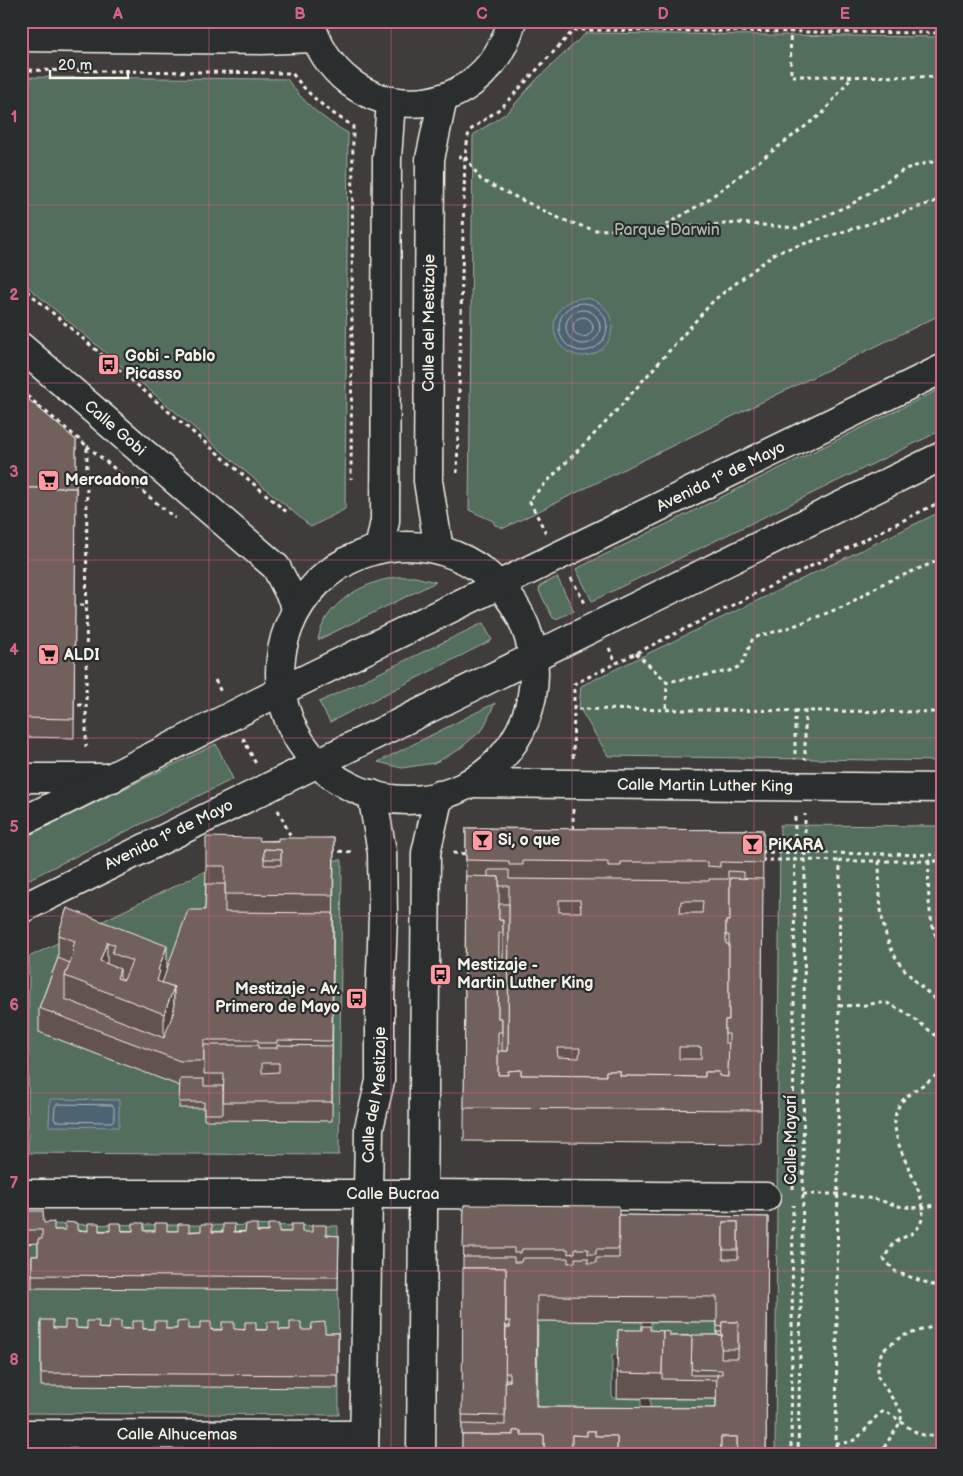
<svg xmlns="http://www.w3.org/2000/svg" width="963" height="1476" font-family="'Balsamiq Sans',sans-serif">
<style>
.green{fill:#536e5d;stroke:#a4b0a2}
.water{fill:#4e6472;stroke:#909ca1}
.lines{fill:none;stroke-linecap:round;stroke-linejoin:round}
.shore{stroke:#b2b9b9;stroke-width:1}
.street-casing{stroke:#f4f1e8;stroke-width:31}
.secondary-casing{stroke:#f4f1e8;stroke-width:31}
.path{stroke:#f4f1e8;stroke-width:3;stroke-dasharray:4 4;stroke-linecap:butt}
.street{stroke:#2a2d2e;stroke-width:28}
.secondary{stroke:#2a2d2e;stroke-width:28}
.wall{fill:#62534f;stroke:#f4f1e8;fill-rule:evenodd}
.shaded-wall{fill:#504340;stroke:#f4f1e8}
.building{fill:#72605c;stroke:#f4f1e8;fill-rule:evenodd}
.grid{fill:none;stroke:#d4648c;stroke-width:1;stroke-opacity:0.55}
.labels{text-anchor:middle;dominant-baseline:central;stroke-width:4.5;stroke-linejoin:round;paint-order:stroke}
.park-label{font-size:16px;fill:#acb6a9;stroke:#2a2d2e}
.street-label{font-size:16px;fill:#f4f1e8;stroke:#2a2d2e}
.poi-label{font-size:16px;font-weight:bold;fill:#f4f1e8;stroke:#2a2d2e;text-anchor:start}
.neatline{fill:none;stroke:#d4648c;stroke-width:2}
.grid-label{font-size:16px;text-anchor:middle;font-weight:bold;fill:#d4648c}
</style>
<rect width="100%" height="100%" fill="#403c3c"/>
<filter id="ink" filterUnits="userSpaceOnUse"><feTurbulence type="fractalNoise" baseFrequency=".02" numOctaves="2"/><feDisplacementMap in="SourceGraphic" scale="10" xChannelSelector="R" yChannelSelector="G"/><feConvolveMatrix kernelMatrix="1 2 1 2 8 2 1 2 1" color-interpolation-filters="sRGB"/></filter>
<g filter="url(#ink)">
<!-- green -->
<g class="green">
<polygon points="586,33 942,37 942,314 504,528 495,525 493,521 469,510 473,135 508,112 535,81"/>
<path d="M21,77L287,79C304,103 322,119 348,133L345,509L311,527L21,281Z"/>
<polygon points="942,388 942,430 592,601 576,569"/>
<polygon points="942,511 942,761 608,756 579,707 581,686"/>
<path d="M415,577L436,582L318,640C324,605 359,584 392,578C399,576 408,577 415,577Z"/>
<polygon points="557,577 574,611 556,619 553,618 539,591 540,586"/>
<polygon points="483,623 492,640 330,722 319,702"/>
<polygon points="495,703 483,729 457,751 434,763 402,768 378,762"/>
<polygon points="216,744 233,779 21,883 21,839"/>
<polygon points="780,825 942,826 942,1455 775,1455"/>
<polygon points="228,860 342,860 339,1155 28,1153 29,957"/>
<polygon points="21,1224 338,1226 339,1415 21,1413"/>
<polygon points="538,1321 642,1322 641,1354 612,1355 612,1398 641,1399 641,1432 537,1431"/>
<polygon points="651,1322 717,1322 717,1355 650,1355"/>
<polygon points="650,1399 717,1399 716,1432 650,1431"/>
</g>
<!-- water -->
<g class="water">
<circle cx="583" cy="327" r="29"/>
<polygon points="50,1099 119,1100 119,1127 49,1126"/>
</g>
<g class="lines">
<!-- shore -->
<g class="shore">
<circle cx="583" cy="327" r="24"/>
<circle cx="583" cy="327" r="17"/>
<circle cx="583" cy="327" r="10"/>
<polygon points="57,1104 112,1105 114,1107 114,1120 111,1122 56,1121 54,1119 55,1107"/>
</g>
<defs>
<g id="street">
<path d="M310,21C340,130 482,130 512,21"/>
<polyline points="21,37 262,40 314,38"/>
<path id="s1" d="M21,347L276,567L297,608"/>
<circle cx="407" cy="673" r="127"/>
<polyline points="379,549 385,521 387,158 391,101"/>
<path id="s2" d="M439,550L428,481L430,159L443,98"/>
<polyline points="21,778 112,778"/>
<path id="s3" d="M469,783L942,788"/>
<path id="s4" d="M21,1194H423L766,1197"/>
<path id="s5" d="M21,1434L364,1435"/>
<path id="s6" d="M364,1455L369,1128L380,1081V999L383,917L382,852L372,794"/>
<polyline points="421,1455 426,853 439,795"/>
</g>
<g id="secondary">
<path d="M21,822C108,780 193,735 279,692C500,584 721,477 942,369"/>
<polyline points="21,909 942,456"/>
</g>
</defs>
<!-- street casing -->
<use href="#street" class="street-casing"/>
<!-- secondary casing -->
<use href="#secondary" class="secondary-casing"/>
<!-- path -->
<g class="path">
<polyline points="790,21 791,76 942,77"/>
<path d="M21,70L292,73C309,96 329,112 353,126L351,479"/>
<polyline points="458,157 465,156 481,180 563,220 594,230 659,229 739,223 797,228 852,204 905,169 930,162 942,163"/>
<polyline points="659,229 706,201 823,113 852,76"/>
<polyline points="21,286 289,514"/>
<polyline points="21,391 87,446 86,747"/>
<polyline points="87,446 175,518"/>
<polyline points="457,473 465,156 469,131 502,107 574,30 942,33"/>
<polyline points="942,501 574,684 574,709 942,712"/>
<polyline points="546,533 529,500 609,419 714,300 777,252 878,221 942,199"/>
<polyline points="571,578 585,603"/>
<polyline points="72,605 86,605"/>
<polyline points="609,648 616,663"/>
<polyline points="636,653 667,682 729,671 741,666 753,638 791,627 845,606 882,584 942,559"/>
<polyline points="215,680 221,692"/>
<polyline points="70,705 86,705"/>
<polyline points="666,708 667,682"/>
<polyline points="795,710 795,759"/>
<polyline points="805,710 805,760"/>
<polyline points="243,738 256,764"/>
<polyline points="573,758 574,709"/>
<polyline points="573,809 573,830"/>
<polyline points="278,810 293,841"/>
<polyline points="331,851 354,852"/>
<polyline points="761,852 942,855"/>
<polyline points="453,853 469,854"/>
<polyline points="761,860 805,860 805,814"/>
<path d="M879,861C880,896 878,935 901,965C913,981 928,992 942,1006"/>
<path d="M929,861C928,892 927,922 942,950"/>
<polyline points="839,1006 868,1005 875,1003 887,1003 905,1012 942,1040"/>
<path d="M942,1069C929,1086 902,1091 896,1113C887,1151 937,1197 919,1226C913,1236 903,1236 894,1243C890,1246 887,1254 884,1259L896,1272L936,1286L942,1291"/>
<polyline points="793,1189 795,813"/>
<polyline points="803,1194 838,1194 875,1199 902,1207 922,1208 942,1203"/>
<path d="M836,1443C841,1443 848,1443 852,1441C865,1435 871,1418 884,1411C903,1419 917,1443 942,1434"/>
<polyline points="791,1455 793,1205"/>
<polyline points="798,1455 803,1194 805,860 840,861"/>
<polyline points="836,1455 840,861 942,861"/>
<path d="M881,1455C886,1439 901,1429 902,1413L878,1377V1363L882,1351L902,1336L942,1324"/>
</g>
<!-- street -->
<use href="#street" class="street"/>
<!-- secondary -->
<use href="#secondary" class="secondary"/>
</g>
<!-- wall -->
<g class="wall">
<polygon points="21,393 76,440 74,738 21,737"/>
<polygon points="466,828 763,830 761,1144 464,1141"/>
<polygon points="334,838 332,1121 204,1120 204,1108 179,1108 180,1086 39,1032 39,1008 58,958 58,935 67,908 167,969 205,910 206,866 260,841"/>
<path d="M464,1205L619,1215L768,1217L766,1455H462ZM537,1321L717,1322V1335L670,1336L663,1331L618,1330L617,1398L716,1399V1408L537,1407Z"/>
<polygon points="24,1211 54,1230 302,1232 326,1235 339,1236 338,1290 32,1288 32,1256 38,1256 38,1243 24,1244"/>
<polygon points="41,1320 53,1328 301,1330 325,1333 338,1333 338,1388 41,1386"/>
</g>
<!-- shaded-wall -->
<g class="shaded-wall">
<polygon points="107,942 107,990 100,961"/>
<polygon points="167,946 167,994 157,981 158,970"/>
<polygon points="120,969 120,997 117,978"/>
<polygon points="174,987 174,1035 164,1055 164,1014"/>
</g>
<!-- building -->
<g class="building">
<polygon points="21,393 76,440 76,494 76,488 21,488"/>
<polygon points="21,488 76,488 74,719 21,718"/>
<polygon points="466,828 763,830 763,863 720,862 720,867 707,866 707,862 621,862 621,866 608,866 608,862 523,861 523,865 509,865 509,861 466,860"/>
<path d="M206,837L259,838L260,841H278V838H334L333,895L225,894V866H206ZM264,849L281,850V865H264Z"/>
<polygon points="264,849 281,850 281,859 264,859"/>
<path d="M488,870H509V879L709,881V879H728V871L744,872V879L730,878V921H726V944H729V1020H725V1043H729L728,1077L719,1076V1072H705V1077L620,1076V1071H606V1076L521,1075V1070L508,1071V1075H498V1051H508L509,886H499V877H488ZM559,900H580L581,912H559ZM681,901H703L702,913H680ZM679,1047H701V1059H679ZM557,1048H580L579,1058L558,1057Z"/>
<polygon points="466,876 499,877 499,920 503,920 503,933 499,933 498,1018 502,1018 502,1032 498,1032 498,1075 508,1075 508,1071 521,1070 521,1075 606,1076 606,1071 620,1071 620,1076 705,1077 705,1072 719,1072 719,1076 728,1077 729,1034 725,1034 725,1020 729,1020 729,935 726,935 726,921 730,921 730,878 763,879 761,1110 464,1108"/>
<polygon points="206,884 225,884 225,912 333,913 332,1041 277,1040 277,1043 258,1043 258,1040 204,1040 204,1061 180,1061 39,1008 58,958 70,963 65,976 65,999 164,1038 174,1011 174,987 162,983 188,910 205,910"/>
<polygon points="499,904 509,904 508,1051 502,1051 502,1018 498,1018 499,960 503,960 503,920 499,920"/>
<path d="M67,908L167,946L158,970L160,971L157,981L174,987L164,1014L65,976L74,952L72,951L75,941L58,935ZM107,942L115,945L112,953L132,961L124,980L117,978L120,969L100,961Z"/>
<path d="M204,1045H258V1048H277V1045L332,1046V1102H223L224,1074H204ZM262,1063H279V1072L262,1073Z"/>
<polygon points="180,1079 204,1079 204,1086 223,1086 223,1114 204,1114 204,1102 179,1102"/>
<polygon points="464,1205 619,1206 619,1249 596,1249 596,1254 588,1254 588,1249 575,1249 575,1253 568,1254 568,1249 522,1249 521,1253 514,1253 514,1248 463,1248"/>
<polygon points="24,1211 43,1211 44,1223 54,1222 54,1230 65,1230 65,1222 77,1223 77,1230 88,1231 88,1223 99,1223 99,1231 110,1231 110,1223 121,1223 122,1231 133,1231 133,1223 144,1223 144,1231 155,1231 155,1223 167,1223 167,1231 178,1231 178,1224 189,1224 189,1232 201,1231 201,1224 212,1224 212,1232 223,1232 223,1224 235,1224 234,1232 245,1232 246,1224 257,1224 257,1232 268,1232 268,1224 279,1224 279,1232 291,1232 291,1224 302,1224 302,1232 312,1232 312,1225 326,1225 326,1235 339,1236 338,1277 32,1275 32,1256 38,1256 38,1239 42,1239 42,1230 24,1230"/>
<path d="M619,1215L768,1217L766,1455H737V1437H721V1455H617V1436H595V1431H587V1436L572,1435V1455H544V1435H521V1431H513V1435H462V1424L505,1425V1381H510V1373H505L506,1328H510V1321H506V1268H463V1257H514V1262H521L522,1258H568V1263L575,1262V1258H588V1263H596V1258H619ZM723,1222H738V1259H723ZM537,1296L717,1297V1326L722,1327V1322H738V1358H721L722,1335H692L691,1369L722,1370V1374H717L716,1408L536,1407Z"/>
<rect x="723" y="1222" width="15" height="28"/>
<polygon points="463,1268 506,1268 505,1416 462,1415"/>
<polygon points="41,1320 53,1320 53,1328 65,1328 65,1320 76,1321 76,1328 87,1329 87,1321 99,1321 98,1328 109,1329 110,1321 121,1321 121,1329 132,1329 132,1321 143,1321 143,1329 154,1329 154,1321 166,1321 166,1329 177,1329 177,1322 188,1321 188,1329 200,1329 200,1322 211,1322 211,1330 222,1330 222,1322 234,1322 234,1329 245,1330 245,1322 256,1322 256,1330 267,1330 267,1322 279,1322 279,1330 290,1330 290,1322 301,1322 301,1330 311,1330 312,1323 325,1322 325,1333 338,1333 338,1375 41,1373"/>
<polygon points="722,1322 738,1322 738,1349 721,1349"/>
<rect x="506" y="1326" width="4" height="2"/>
<polygon points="642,1326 650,1326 650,1330 663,1331 662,1374 617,1373 618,1330 642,1330"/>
<polygon points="663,1331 670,1332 670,1336 692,1336 691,1375 717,1375 717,1380 662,1379"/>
<polygon points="717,1332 722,1332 722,1337 722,1335 717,1335"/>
<rect x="505" y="1379" width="5" height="2"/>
<polygon points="513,1431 521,1431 521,1435 544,1435 544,1455 462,1455 462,1435 513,1435"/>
<polygon points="587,1431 595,1431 595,1436 617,1436 617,1455 572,1455 572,1435 587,1436"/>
<rect x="721" y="1437" width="16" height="18"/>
</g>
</g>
<!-- grid -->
<path class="grid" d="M209,21V1455M391,21V1455M572,21V1455M754,21V1455M21,205H942M21,383H942M21,560H942M21,738H942M21,916H942M21,1093H942M21,1271H942"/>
<!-- icons -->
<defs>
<symbol id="bus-square" viewBox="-11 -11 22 22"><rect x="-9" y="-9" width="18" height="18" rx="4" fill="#ff9aa2" stroke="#2a2d2e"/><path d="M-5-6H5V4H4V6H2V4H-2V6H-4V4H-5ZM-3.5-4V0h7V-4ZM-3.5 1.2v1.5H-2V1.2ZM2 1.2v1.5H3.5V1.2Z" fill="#111"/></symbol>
<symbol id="supermarket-square" viewBox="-11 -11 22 22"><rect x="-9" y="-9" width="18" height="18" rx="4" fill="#ff9aa2" stroke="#2a2d2e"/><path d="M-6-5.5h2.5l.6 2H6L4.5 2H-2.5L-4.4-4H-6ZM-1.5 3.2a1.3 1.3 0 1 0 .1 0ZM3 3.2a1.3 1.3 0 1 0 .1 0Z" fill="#111"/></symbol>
<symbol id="bar-square" viewBox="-11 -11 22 22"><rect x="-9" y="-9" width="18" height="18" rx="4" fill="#ff9aa2" stroke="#2a2d2e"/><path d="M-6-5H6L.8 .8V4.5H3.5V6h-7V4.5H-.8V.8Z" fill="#111"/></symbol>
</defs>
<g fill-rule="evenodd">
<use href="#bus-square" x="96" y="352" width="25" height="25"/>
<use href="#supermarket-square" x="36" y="468" width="25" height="25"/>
<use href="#supermarket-square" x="36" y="642" width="25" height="25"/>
<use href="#bar-square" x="470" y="828" width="25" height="25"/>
<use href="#bar-square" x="740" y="832" width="25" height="25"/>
<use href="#bus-square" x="428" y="962" width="25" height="25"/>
<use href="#bus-square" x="344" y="986" width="25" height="25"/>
</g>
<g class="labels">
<!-- park labels -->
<g class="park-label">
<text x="667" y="230">Parque Darwin</text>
</g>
<!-- street labels -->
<g class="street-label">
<text stroke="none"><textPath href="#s2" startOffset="228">Calle del Mestizaje</textPath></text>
<text stroke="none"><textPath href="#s1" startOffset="124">Calle Gobi</textPath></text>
<text transform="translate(721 477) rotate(-26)">Avenida 1º de Mayo</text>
<text stroke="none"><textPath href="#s3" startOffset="236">Calle Martin Luther King</textPath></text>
<text transform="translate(169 835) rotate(-26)">Avenida 1º de Mayo</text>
<text stroke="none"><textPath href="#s6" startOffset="361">Calle del Mestizaje</textPath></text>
<text transform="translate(791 1140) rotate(-90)">Calle Mayarí</text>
<text stroke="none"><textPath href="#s4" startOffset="372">Calle Bucraa</textPath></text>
<text stroke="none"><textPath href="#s5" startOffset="156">Calle Alhucemas</textPath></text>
</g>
<!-- poi labels -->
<g class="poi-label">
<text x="125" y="356">Gobi - Pablo<tspan x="125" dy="18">Picasso</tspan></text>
<text x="65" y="480">Mercadona</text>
<text x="64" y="655">ALDI</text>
<text x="498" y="840">Si, o que</text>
<text x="768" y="845">PiKARA</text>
<text x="457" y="965">Mestizaje -<tspan x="457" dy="18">Martin Luther King</tspan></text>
<text x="340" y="989" text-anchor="end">Mestizaje - Av.<tspan x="340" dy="18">Primero de Mayo</tspan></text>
</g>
</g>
<!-- margin -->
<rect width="963" height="1476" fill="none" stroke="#2a2d2e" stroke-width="55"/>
<!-- scale -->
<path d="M50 70v8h78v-8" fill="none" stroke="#f4f1e8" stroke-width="2.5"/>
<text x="58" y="70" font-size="15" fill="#f4f1e8" stroke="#2a2d2e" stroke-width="4" paint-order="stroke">20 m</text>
<rect x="28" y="28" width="908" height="1420" class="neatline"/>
<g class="grid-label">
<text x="118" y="19">A</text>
<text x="300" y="19">B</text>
<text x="482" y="19">C</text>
<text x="663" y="19">D</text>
<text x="845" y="19">E</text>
<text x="14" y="122">1</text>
<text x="14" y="300">2</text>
<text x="14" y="477">3</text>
<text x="14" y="655">4</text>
<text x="14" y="832">5</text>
<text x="14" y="1010">6</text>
<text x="14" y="1188">7</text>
<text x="14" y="1365">8</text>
</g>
</svg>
